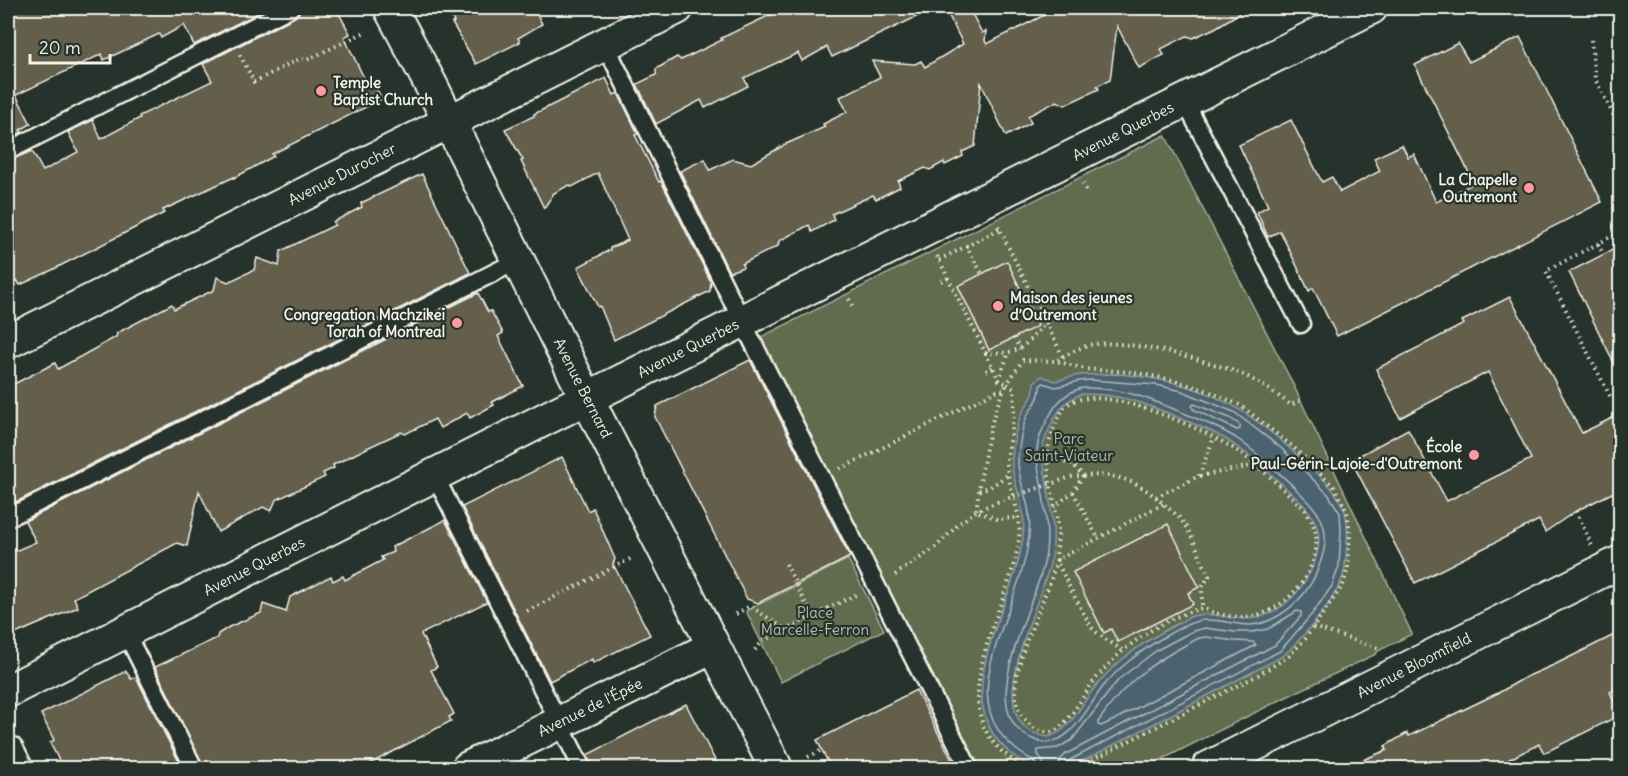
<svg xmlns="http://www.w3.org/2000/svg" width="1628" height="776" font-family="Delius,sans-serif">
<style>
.green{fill:#606c4d;stroke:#aaae9a;stroke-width:1.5}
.water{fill:#4c6470;stroke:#8f9ca0;stroke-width:1.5;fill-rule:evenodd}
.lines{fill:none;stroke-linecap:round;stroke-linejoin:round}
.shore{stroke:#b1b9b8;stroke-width:1.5}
.building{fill:#635e4c;stroke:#f4f1e8;stroke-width:1.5}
.service-casing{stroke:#f4f1e8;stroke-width:21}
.minor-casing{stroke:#f4f1e8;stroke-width:36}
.path{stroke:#f4f1e8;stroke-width:4;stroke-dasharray:1.5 4.5;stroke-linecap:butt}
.service{stroke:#26332d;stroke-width:16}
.minor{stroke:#26332d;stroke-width:32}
.path-bridge{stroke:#f4f1e8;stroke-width:4;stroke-dasharray:1.5 4.5;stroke-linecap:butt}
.poi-dot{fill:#ff9aa2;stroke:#26332d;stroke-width:2}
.labels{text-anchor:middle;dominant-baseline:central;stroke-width:4.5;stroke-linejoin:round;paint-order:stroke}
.poi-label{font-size:15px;font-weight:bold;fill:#f4f1e8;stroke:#26332d;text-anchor:end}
.street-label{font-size:15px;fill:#f4f1e8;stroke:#26332d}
.park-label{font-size:15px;fill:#b9bcaa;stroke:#26332d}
</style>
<rect width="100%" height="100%" fill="#26332d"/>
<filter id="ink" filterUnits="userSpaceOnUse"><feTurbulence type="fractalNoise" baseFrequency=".0167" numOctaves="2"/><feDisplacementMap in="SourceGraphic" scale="12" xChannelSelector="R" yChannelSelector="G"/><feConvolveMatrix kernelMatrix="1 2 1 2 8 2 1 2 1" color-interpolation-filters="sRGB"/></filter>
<g filter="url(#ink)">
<!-- green -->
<g class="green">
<polygon points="1165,135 1291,380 1412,634 1378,651 1376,654 1278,701 1145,768 976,768 757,339"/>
<polygon points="848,559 884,630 781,682 746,611"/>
</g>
<!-- water -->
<path class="water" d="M1117,374C1194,380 1240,401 1296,454C1312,469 1332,484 1342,504C1348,516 1348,531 1347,544C1346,555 1346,566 1343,576C1334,603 1304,636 1283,656L1079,763C1057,772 1033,771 1014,756C943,703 1009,615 1021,549C1024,535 1025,518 1021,504C1018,489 1011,474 1012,459C1013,444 1015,429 1021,415C1028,399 1034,402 1034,382L1042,376L1055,381L1079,375ZM1082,394C1122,393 1151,406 1187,421C1204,428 1221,435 1236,446C1254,458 1270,473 1285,487C1296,498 1309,508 1315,522C1323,538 1317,559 1309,574C1299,593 1283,609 1263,616C1241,624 1220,612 1199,615L1192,616C1153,636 1115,658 1089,695C1078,711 1068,732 1048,737C970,727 1047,595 1052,555C1056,530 1050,504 1046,478C1044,468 1042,457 1043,446C1045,437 1049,429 1053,421C1060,408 1067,399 1082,394Z"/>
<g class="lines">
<!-- shore -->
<g class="shore">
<path d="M1082,388C1122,387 1150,399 1186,414C1204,422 1223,429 1239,440C1257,453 1273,468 1289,482C1300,494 1314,504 1321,519C1328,534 1325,551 1319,566C1312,587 1297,605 1278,616C1247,634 1235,619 1205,620C1186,620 1144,649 1129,661C1119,669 1110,678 1102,688C1087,708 1067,753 1035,740C966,714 1042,598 1046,552C1049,527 1044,502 1040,477C1038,468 1036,459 1037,450C1038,437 1044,426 1050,415C1057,401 1067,392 1082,388Z"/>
<polygon points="1194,404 1230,418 1240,425 1240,429 1237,430 1193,409 1192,406"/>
<path d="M1206,637L1235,641L1253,642L1256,645L1112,721L1101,726L1098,725V722C1127,679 1154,661 1199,638Z"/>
<path d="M1037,768L1034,761C940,711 1015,623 1027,549C1030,534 1031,518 1027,503C1024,489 1017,474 1018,459C1019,445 1021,431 1026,418C1032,405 1040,402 1040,386L1043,383L1056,387L1079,381L1091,380L1156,385L1182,391L1234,412L1281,448L1328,494L1340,513L1341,530L1339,566L1332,586L1312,614L1280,651L1070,760L1066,768"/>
<polyline points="1044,768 1043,761 1037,753 1038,750 1058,748 1072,740 1119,679 1157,650 1193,631 1205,628 1235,632 1252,632 1268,629 1297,611 1301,612 1301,616 1275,645 1066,754 1060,760 1058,768"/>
</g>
</g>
<!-- building -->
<g class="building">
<polygon points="8,8 268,8 194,45 184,25 161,38 159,34 104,60 102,54 16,95 31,124 20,130 22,132 8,139"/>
<polygon points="300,8 336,8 350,34 344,37 367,84 372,81 382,99 272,154 274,156 234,178 234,177 163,210 164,213 50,271 20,285 17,280 8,285 8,161 32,151 43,171 78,152 68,132 93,120 101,139 140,118 139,116 212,81 203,64 295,17 299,13"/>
<polygon points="447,8 534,8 542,24 518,38 520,42 476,64 452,23 454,22"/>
<polygon points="785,8 935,8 832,57 827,47 802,61 798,53 744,78 748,86 705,108 701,100 656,124 637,84 656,75 656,69 677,57 681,60 722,40 721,38"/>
<polygon points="945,8 969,8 982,33 986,31 985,41 987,44 1058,8 1248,8 1215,28 1193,38 1187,36 1161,49 1164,55 1139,68 1117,26 1110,80 1097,86 1099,89 1065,105 1057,101 1028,116 1031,123 1006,136 981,83 975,146 962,152 963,156 945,165 944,162 930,170 925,168 898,181 900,187 876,199 873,195 832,214 834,220 812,232 809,225 779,241 778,246 742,264 743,267 729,272 680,171 705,159 710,170 733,159 751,164 786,144 825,127 823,124 847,112 840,97 880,77 872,61 915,64 921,61 925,67 963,44"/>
<polygon points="1520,37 1602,202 1337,336 1313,288 1309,291 1280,231 1268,237 1257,212 1268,206 1239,145 1291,120 1322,182 1332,177 1340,192 1380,171 1374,158 1402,145 1408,157 1414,154 1436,202 1474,183 1415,65 1458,43 1469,62"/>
<polygon points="606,78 614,95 618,93 638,134 635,135 659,182 661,181 711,282 710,291 614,340 600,306 598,307 578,267 610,250 610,248 628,240 598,173 572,187 569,185 554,193 544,208 521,161 523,160 505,129 534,116 534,114"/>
<polygon points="422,174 470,273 16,502 8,485 8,387 55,363 58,369 116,337 117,333 172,304 174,309 214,290 217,277 228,282 254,270 257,258 279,266 281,251 335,225 333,222 362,207 361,203"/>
<polygon points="1620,246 1620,375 1569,272"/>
<polygon points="1007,261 1038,326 989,350 958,286"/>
<polygon points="478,293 488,312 491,311 503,333 498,336 523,386 492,402 494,405 470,418 467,413 440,428 435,419 405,434 401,432 367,448 333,465 334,468 323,473 325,477 276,500 271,511 263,507 218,532 199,491 187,546 177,543 74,598 78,607 8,637 8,554 36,542 25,521"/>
<polygon points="1510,297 1582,433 1620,414 1620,489 1576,511 1545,532 1539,520 1415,583 1351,460 1408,429 1447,501 1531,459 1488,372 1400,418 1376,369 1464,324 1462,321"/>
<polygon points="750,360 850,557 758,603 747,599 655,417 657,406"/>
<polygon points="562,457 588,511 593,508 615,559 613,564 650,635 593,663 592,659 550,681 462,507"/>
<polygon points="445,520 487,602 421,634 437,667 431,670 454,714 449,717 451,721 362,768 204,768 155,667 217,638 218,634 229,627 261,613 263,604 286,612 290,597 331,576 333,581 343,576 345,580 383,560 381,557 393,552 392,547"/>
<polygon points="1168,524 1199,587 1188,593 1193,604 1118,642 1111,629 1104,633 1073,572"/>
<polygon points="1620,632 1620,687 1610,692 1620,715 1544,753 1539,744 1492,768 1343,768 1387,750 1385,746 1407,733 1409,736 1500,692 1526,677 1556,664"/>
<polygon points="126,671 131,679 136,677 182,768 63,768 50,743 54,740 41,714"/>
<polygon points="916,690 956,768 831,768 817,740"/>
<polygon points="686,704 719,768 592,768 587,755"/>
</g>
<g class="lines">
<defs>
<g id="service">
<polyline points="605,44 742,321 969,768"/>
<polyline points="1184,100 1301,324"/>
<polyline points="8,151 290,8"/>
<polyline points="435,476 582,768"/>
<polyline points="8,518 519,260"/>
<polyline points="125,631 194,768"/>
</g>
<g id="minor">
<polyline points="390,8 432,87 576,377 776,768"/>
<polyline points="8,342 677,8"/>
<polyline points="8,691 549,417 1371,8"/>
<polyline points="8,752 16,768"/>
<polyline points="468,768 713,647"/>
<polyline points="1208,768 1620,562"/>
</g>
</defs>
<!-- service casing -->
<use href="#service" class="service-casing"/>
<!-- minor casing -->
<use href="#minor" class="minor-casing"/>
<!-- path -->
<g class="path">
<polyline points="1591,40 1595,79 1620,128"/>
<polyline points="240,55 254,82 299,59 307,60 365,32"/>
<polyline points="1083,183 1087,192"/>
<polyline points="998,226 1063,357"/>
<polyline points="1598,244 1603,254"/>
<polyline points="966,245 982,274"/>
<path d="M937,256L999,380L1007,384C989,414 981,476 976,511L997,519L1019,518"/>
<polyline points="939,260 1000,229"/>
<polyline points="941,281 948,278"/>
<polyline points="849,299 854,309"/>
<polyline points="1014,338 1020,349"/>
<path d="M985,353C1023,354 1021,348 1046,323"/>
<polyline points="986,371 993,367"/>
<polyline points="999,380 1008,354"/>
<polyline points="1610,396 1546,271 1620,232"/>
<polyline points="1047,459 1073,464 1083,476 1073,492 1054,507"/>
<polyline points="840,469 996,391 1003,390"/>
<polyline points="1200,476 1257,465"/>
<path d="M1071,477C1112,472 1134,477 1165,505C1170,510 1178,515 1182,521C1193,536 1201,559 1209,576L1202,588V608C1158,620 1118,649 1091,685C1082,698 1068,724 1054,731C1047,734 1039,731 1033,727C1024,721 1018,710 1016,700C1012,667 1034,625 1045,595C1050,584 1053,572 1057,560L1163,504"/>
<polyline points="979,490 990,487 1009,474"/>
<polyline points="1073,492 1098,538"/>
<polyline points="1156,497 1199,476 1214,437"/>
<polyline points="1576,511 1592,546"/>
<polyline points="786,564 812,616"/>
<polyline points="895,575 936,547 960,523 976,511 997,502"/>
<polyline points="527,611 634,557"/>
<polyline points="736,614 750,606 785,629"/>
<polyline points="1313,627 1381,649"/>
<polyline points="755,650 763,641 859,593"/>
<path d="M1122,650C1113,644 1101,637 1093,629C1089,625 1058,566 1057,560C1055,551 1059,539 1058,529C1055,491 1037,458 1057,422C1059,417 1062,410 1066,406C1094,378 1208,431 1236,450C1261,467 1283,489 1305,510C1310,518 1315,526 1316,535C1320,567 1291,605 1261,614C1242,620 1220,616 1202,608"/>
<polyline points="808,757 822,750"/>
<path d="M1027,768C926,718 1011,613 1019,538C1022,512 1009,491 1007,466C1006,454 1011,442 1012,430C1014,416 1015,403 1014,389L1007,384L1023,360L1056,361"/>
<path d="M1076,768L1258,675L1289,656L1305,639L1343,585L1348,568L1350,532L1347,511L1334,487L1292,446L1240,405L1208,391L1173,380L1131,372L1085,369L1056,361C1066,355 1078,348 1089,345C1124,337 1211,361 1244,375C1260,383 1276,394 1291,405L1303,399"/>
</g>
<!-- service -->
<use href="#service" class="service"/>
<!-- minor -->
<use href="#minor" class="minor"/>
<!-- path-bridge -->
<polyline class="path-bridge" points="997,502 1071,477"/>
</g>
</g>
<!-- markers -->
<g class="poi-dot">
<circle cx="321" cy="91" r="6"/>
<circle cx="1529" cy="188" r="6"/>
<circle cx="998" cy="306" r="6"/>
<circle cx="457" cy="323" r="6"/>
<circle cx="1474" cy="455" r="6"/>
</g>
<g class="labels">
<!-- poi labels -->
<g class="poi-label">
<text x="333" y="82" text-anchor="start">Temple<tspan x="333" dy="17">Baptist Church</tspan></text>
<text x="1517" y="179">La Chapelle<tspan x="1517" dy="17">Outremont</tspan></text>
<text x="1010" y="297" text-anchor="start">Maison des jeunes<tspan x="1010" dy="17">d’Outremont</tspan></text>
<text x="445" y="314">Congregation Machzikei<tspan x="445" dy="17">Torah of Montreal</tspan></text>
<text x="1462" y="446">École<tspan x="1462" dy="17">Paul-Gérin-Lajoie-d'Outremont</tspan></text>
</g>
<!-- street labels -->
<g class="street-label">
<text transform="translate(1123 131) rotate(-27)">Avenue Querbes</text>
<text transform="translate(342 174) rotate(-27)">Avenue Durocher</text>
<text transform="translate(688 348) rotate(-27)">Avenue Querbes</text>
<text transform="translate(583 388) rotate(63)">Avenue Bernard</text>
<text transform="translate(254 566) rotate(-27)">Avenue Querbes</text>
<text transform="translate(1414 665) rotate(-27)">Avenue Bloomfield</text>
<text transform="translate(590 707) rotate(-26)">Avenue de l'Épée</text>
</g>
<!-- park labels -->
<g class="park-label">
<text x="1069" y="438">Parc<tspan x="1069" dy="17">Saint-Viateur</tspan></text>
<text x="815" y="612">Place<tspan x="815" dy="17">Marcelle-Ferron</tspan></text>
</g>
</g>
<!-- margin -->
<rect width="1628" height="776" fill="none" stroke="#26332d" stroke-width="30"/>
<rect x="15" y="15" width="1598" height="746" fill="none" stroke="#f4f1e8" stroke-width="2" filter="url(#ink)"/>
<!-- scale -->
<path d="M30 54v9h80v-9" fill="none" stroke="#f4f1e8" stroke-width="3"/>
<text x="39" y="54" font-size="18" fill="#f4f1e8" stroke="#26332d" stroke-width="4.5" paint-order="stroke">20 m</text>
</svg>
